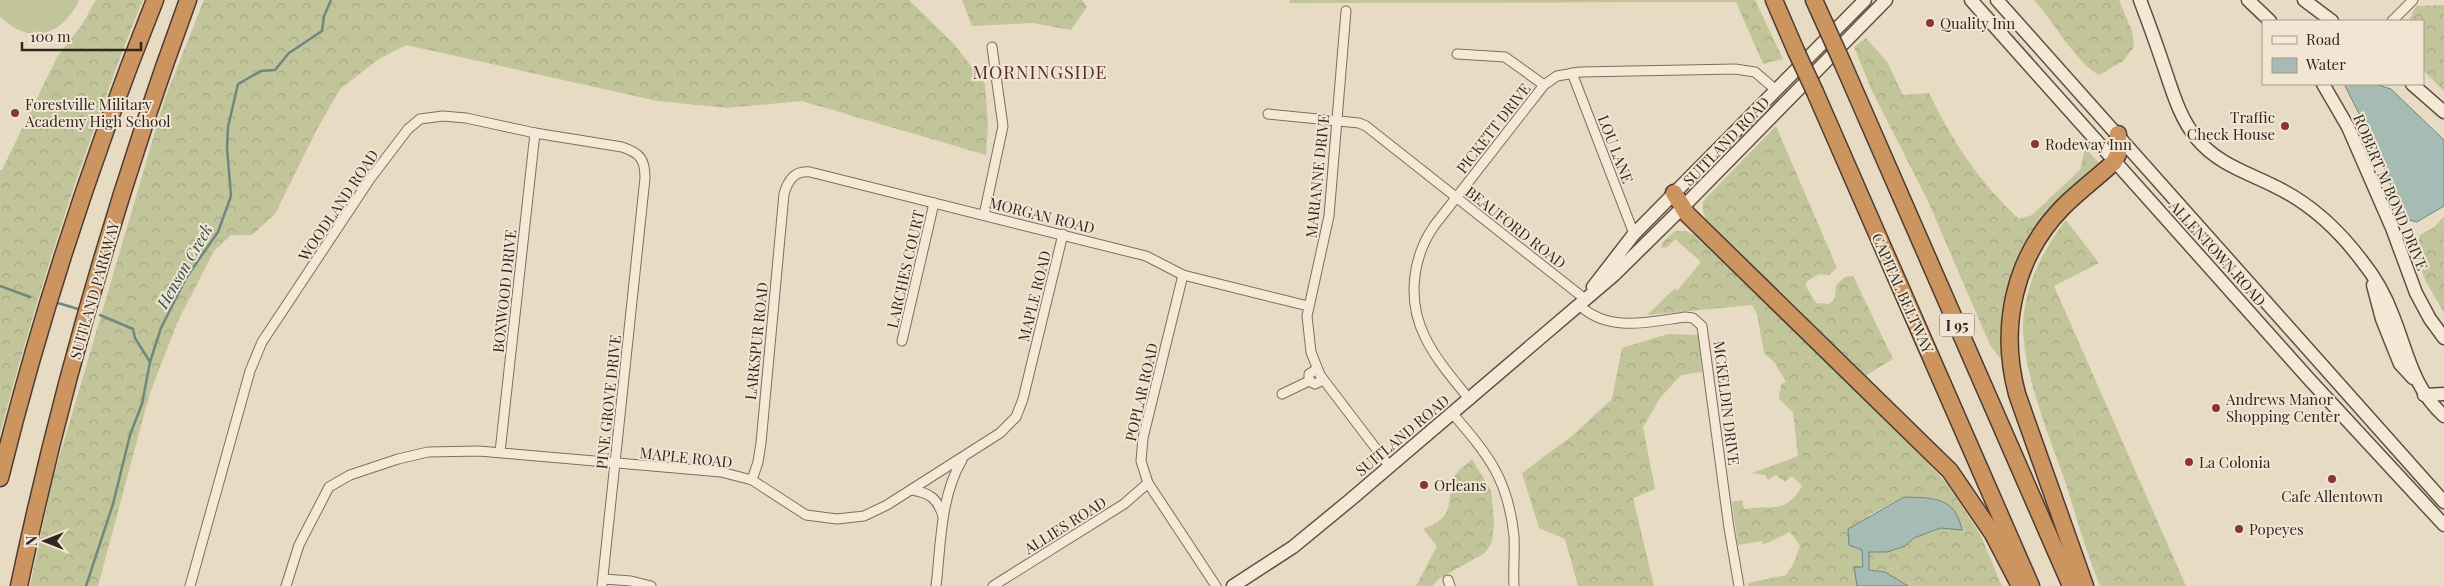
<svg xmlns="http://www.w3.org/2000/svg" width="2444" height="586" font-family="'Playfair Display',serif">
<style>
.forest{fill:url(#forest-crowns)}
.garden{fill:#c2c49a}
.water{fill:#a5bbb3;stroke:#6e8880}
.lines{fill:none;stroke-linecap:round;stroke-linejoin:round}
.stream{stroke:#6e8880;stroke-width:2.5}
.street-casing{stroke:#806d5d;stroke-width:11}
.secondary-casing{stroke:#624f40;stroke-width:15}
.highway-casing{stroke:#4e3c31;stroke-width:19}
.street{stroke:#f4e9d6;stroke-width:9}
.secondary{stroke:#f4e9d6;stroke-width:12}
.highway{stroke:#cc9560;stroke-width:16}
.highway-bridge-casing{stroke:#4e3c31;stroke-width:19;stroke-linecap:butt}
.highway-bridge{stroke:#cc9560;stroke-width:16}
.poi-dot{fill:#87353b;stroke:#f0e6d3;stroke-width:2}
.labels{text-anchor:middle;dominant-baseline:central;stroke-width:4;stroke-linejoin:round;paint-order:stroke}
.shield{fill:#f0e6d3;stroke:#6b6055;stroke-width:1}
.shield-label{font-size:14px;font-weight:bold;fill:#32271f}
.poi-label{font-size:15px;fill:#32271f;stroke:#f0e6d3;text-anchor:start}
.street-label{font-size:15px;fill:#32271f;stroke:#f0e6d3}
.water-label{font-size:16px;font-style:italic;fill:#30504c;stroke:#f0e6d3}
.quarter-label{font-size:18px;letter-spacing:1px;fill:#592c24;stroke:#f0e6d3}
</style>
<defs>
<pattern id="forest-crowns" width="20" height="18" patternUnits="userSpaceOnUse" patternTransform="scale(1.25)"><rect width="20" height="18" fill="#c2c49a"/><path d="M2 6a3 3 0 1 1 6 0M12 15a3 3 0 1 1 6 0" fill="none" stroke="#a7a884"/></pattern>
</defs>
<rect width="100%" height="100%" fill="#e8dbc4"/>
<!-- forest -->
<g class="forest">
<path d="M96,0H143C119,57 99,116 78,175C49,261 23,346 0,434V170H2L57,57L81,26Z"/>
<polygon points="204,0 909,0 954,44 985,84 988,125 986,155 802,101 727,108 658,101 406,45 379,59 340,89 316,131 275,214 252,235 231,235 214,251 177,323 149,396 98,586 30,586 52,482 165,98"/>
<polygon points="962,0 1082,0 1087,7 1071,30 1032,23 972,26"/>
<polygon points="1290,0 1755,0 1783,59 1763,64 1736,2 1289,3"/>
<path d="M2034,0H2119L2132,31L2134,47L2123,61L2099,75C2075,62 2053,20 2034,0Z"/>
<polygon points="2444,5 2444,91 2423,70 2423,21 2409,21 2416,6"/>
<path d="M1866,38L1887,62L1903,95L1929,93C1953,142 1979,182 2019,219L2032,215L2080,170L2085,148L2099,163L2032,239L2004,363L1990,345L1927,199L1872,91L1854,47Z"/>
<polygon points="1776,126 1837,268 1829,275 1819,274 1806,282 1806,286 1816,303 1829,304 1835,298 1836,285 1845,277 1853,276 1893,359 1865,376 1706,220 1703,211 1703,202 1708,196"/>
<polygon points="2444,217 2444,313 2425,280 2416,253 2420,235 2433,228"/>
<path d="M2066,220L2099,263L2054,286L2186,586H2100C2086,552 2076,516 2065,481C2049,436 2017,359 2024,312C2029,277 2045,247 2066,220Z"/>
<path d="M1675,231H1686L1694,235L1727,264L1905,437L1948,485L1980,534L2002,586H1908L1885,572L1869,570V552H1887L1905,546L1914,538L1940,528L1962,530L1935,498L1904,497L1869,515L1853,547L1862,550L1863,567H1854L1857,586H1748V583L1786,575L1794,563L1800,546L1790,532L1763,545L1762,541L1738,545L1732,502L1742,500L1744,509C1773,504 1784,516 1802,486L1792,476L1785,482L1776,475L1768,480L1765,475L1752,473L1798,456L1793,412L1779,399L1781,384L1786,382L1775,363L1764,353L1757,314L1752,305L1647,315L1674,289L1678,290L1701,262L1675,239L1667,247L1662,248V243Z"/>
<polygon points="1668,334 1698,335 1702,372 1681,375 1660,398 1643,427 1655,489 1633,498 1654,586 1578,586 1565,539 1539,528 1522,473 1573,435 1612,399 1622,348"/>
<path d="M1472,459L1491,491L1494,522L1492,542L1485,553L1440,578L1432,586H1416L1437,546L1423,529C1459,516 1444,501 1455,476C1459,469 1467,464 1472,459Z"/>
</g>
<!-- garden -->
<path class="garden" d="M0,0H79C63,36 28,46 0,16Z"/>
<!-- water -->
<g class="water">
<polygon points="2344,84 2375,84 2391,89 2444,140 2444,206 2417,222 2409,220 2391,186 2378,151"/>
<path d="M1904,497C1933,498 1955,496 1962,530L1940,528L1914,538L1905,546L1887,552H1869V570L1885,572L1908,586H1857L1854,567H1863L1862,550L1849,545L1848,529Z"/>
</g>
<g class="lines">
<!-- stream -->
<g class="stream">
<polyline points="0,286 30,297"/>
<polyline points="58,303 78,309"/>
<polyline points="100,315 133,329 135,338 150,362"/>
<polyline points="86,586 113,504 130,435 142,404 150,362 161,328 186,278 218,232 231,196 227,148 228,127 238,84 261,71 275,70 289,53 322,31 324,16 331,0"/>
</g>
<defs>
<g id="street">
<polyline points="1346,11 1329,216 1307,316 1311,352 1320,375 1390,467"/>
<polyline points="2392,21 2413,0"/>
<polyline points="1457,54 1505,57 1544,85"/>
<polyline points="1572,73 1634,234"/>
<polyline points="1268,114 1359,123 1366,126 1585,299"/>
<polyline points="984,215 1003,126 992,47"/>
<polyline points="1183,275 1143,438 1141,461 1148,483 1216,586"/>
<path d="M1579,305C1609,333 1648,322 1685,317L1693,318L1702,326L1729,528L1739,586"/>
<polyline points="902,341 934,203"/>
<polyline points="1317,369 1309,374 1309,381 1315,384 1323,380"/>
<polyline points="1282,394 1309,381"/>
<path d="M1470,400C1454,380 1436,360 1425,337C1407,301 1412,258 1434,226L1544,85L1557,76L1580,72L1735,69L1755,72L1776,90"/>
<path d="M1453,414C1489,456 1508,479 1514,536C1515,552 1513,569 1514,586"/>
<polyline points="500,452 535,133"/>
<path d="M752,480L758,462L761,443L784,194C788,180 795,170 810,172L1146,256L1183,275L1308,306"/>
<path d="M912,490C930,493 937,498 943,516"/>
<polyline points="604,579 631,581 651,586"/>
<polyline points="1448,580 1450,586"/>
<path d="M190,586L250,371L262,342L370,179L408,129L420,119L443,116L466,118L535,133L622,147C640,153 645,159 645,178L602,586"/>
<polyline points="286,586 299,545 329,487 350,475 398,459 428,452 479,451 721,472 752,480 806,515 837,519 864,516 887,505 1000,433 1016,417 1023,399 1063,234"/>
<path d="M936,586C941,545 940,497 962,460"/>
<polyline points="993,586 1124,504 1148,483"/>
</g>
<g id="secondary">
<polyline points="1971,0 2309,379 2444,525"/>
<polyline points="1997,0 2444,502"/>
<path d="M2140,0C2148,21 2156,43 2163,64C2172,90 2179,117 2197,139C2218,164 2246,172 2274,186C2310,203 2338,229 2362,261C2375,277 2386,297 2393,316C2408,354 2413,388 2444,416"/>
<polyline points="2248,0 2270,21"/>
<polyline points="2304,0 2332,21"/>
<polyline points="2323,84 2348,127 2392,228 2416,293 2430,319 2444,338"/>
<polyline points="2412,84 2444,112"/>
<polyline points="2373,285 2382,319 2400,364 2413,378"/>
<polyline points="1593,287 1634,234 1865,0"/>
<polyline points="2424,395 2444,394"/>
<polyline points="1233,586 1293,547 1349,501 1614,275 1682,208 1886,0"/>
</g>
<g id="highway">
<polyline points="1774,0 1796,51"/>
<polyline points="1814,0 1824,22"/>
<polyline points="1843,64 2071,586"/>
<polyline points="1815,92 2031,586"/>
<polyline points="1674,193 1687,214 1950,471 1993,534 2020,586"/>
<path d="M0,478C40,316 93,155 155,0"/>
<path d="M19,586C61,387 118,191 188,0"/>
<path d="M2085,586L2017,394C1999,327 2014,257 2063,207C2079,191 2098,177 2114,162L2118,154V134"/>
</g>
</defs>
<!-- street casing -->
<use href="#street" class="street-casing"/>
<!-- secondary casing -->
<use href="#secondary" class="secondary-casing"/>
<!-- highway casing -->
<use href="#highway" class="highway-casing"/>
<!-- street -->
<use href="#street" class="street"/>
<!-- secondary -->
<use href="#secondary" class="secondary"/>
<!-- highway -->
<use href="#highway" class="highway"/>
<defs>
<g id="highway-bridge">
<polyline points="1824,22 1843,64"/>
<polyline points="1796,51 1815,92"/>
</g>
</defs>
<!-- highway-bridge casing -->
<use href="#highway-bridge" class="highway-bridge-casing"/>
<!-- highway-bridge -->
<use href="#highway-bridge" class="highway-bridge"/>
</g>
<!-- markers -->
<g class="poi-dot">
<circle cx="1930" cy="23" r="5"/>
<circle cx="15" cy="113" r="5"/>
<circle cx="2285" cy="126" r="5"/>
<circle cx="2035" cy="144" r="5"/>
<circle cx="2216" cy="408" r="5"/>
<circle cx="2189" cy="462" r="5"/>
<circle cx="2332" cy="479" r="5"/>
<circle cx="1424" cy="485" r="5"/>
<circle cx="2239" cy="529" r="5"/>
</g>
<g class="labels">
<!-- shield labels -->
<rect class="shield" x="1939.5" y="313.5" width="35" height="23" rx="4"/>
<g class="shield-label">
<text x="1957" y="325">I 95</text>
</g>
<!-- poi labels -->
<g class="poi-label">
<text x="1940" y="23">Quality Inn</text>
<text x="25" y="104">Forestville Military<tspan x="25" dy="17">Academy High School</tspan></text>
<text x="2275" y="117" text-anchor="end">Traffic<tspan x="2275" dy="17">Check House</tspan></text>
<text x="2045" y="144">Rodeway Inn</text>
<text x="2226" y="399">Andrews Manor<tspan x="2226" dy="17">Shopping Center</tspan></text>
<text x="2199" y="462">La Colonia</text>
<text x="1434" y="485">Orleans</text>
<text x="2332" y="496" text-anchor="middle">Cafe Allentown</text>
<text x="2249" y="529">Popeyes</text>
</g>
<!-- street labels -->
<g class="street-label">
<text transform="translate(1493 128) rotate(-52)">PICKETT DRIVE</text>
<text transform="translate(1726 141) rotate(-46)">SUITLAND ROAD</text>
<text transform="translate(1616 149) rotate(69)">LOU LANE</text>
<text transform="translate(1317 176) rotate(-84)">MARIANNE DRIVE</text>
<text transform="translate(2391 192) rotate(67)">ROBERT M BOND DRIVE</text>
<text transform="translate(338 205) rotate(-56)">WOODLAND ROAD</text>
<text transform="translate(1042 215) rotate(14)">MORGAN ROAD</text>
<text transform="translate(1516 227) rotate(38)">BEAUFORD ROAD</text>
<text transform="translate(2218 253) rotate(48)">ALLENTOWN ROAD</text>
<text transform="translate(905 269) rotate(-77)">LARCHES COURT</text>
<text transform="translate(94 290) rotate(-74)">SUITLAND PARKWAY</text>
<text transform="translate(504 291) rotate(-84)">BOXWOOD DRIVE</text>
<text transform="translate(1903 293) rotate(66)">CAPITAL BELTWAY</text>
<text transform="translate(1034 296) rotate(-76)">MAPLE ROAD</text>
<text transform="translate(756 341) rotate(-84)">LARKSPUR ROAD</text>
<text transform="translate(1141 392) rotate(-77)">POPLAR ROAD</text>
<text transform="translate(608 402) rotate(-84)">PINE GROVE DRIVE</text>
<text transform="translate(1727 403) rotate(83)">MCKELDIN DRIVE</text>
<text transform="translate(1402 435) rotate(-40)">SUITLAND ROAD</text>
<text transform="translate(686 457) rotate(6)">MAPLE ROAD</text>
<text transform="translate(1065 525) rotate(-32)">ALLIES ROAD</text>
</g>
<!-- water labels -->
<g class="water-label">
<text transform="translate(184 266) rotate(-60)">Henson Creek</text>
</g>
<!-- quarter labels -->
<g class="quarter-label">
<text x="1040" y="72">MORNINGSIDE</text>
</g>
</g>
<!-- legend -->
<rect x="2262" y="20" width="162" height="65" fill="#f0e6d3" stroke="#a49a8b"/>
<rect x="2272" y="36" width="25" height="8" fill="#f4e9d6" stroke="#a49a8b"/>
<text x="2306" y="45" font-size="15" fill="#32271f">Road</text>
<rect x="2272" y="58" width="25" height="15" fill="#a5bbb3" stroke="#a49a8b"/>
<text x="2306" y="70" font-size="15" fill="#32271f">Water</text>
<!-- north arrow -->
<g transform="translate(45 541) rotate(270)" stroke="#f0e6d3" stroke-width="4" paint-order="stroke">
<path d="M0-4L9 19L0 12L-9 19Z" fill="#32271f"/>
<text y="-8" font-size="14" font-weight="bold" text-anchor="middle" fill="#32271f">N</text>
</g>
<!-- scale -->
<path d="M22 42v8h119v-8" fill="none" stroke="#32271f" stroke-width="2.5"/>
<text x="30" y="42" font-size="15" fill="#32271f" stroke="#f0e6d3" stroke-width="4" paint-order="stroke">100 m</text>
</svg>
